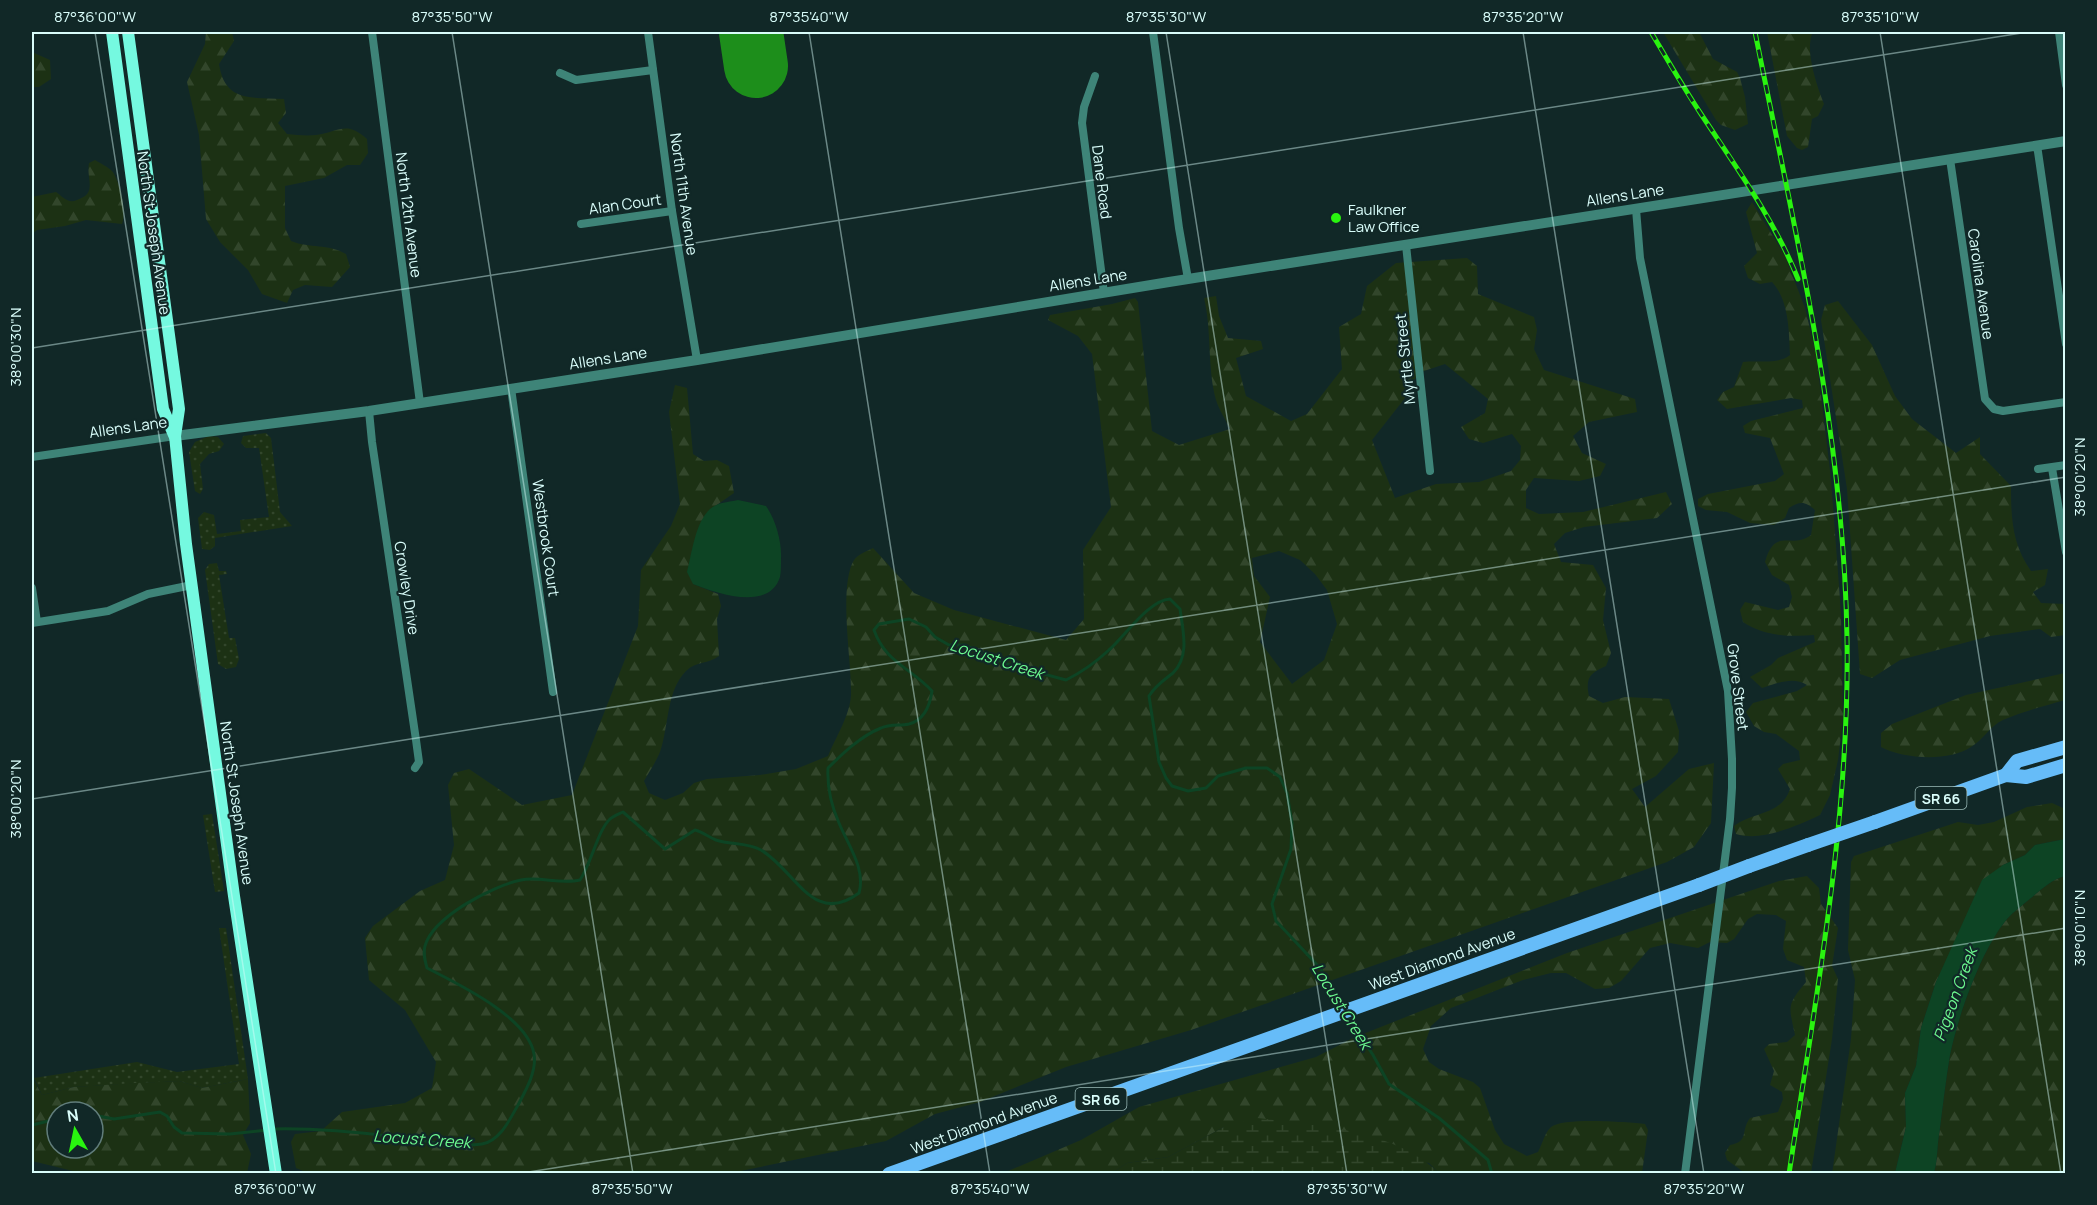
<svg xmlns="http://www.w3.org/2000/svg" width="2097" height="1205" font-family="Manrope,sans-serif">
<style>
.grass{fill:url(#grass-dots)}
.forest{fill:url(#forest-firs);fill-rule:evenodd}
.wetland{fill:url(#wetland-marsh)}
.water{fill:#0d4424}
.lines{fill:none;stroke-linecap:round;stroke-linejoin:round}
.stream{stroke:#0d4424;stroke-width:3}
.runway{stroke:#1d8e1b;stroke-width:64}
.minor{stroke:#3e8478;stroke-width:8}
.tertiary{stroke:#3e8478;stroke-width:10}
.secondary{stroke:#75f9e0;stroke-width:12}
.primary{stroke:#66bcf8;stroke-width:14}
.rail-casing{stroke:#29f40f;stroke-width:5}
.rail{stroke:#112827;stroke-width:3;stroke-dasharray:9;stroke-linecap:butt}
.primary-bridge{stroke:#66bcf8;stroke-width:14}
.ticks{fill:none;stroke:#d9fdfa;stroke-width:1.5;stroke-opacity:0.45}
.poi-dot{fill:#29f40f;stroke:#112827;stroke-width:2}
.labels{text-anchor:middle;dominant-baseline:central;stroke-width:4.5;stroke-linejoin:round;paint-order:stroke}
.shield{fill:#112827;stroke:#9dbdbb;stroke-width:1.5}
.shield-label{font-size:14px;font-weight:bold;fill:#d9fdfa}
.street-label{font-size:15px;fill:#d9fdfa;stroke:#112827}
.poi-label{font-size:15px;fill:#d9fdfa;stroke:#112827;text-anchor:start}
.water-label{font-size:16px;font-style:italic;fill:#6cf88f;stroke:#112827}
.neatline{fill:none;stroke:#d9fdfa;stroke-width:2}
.ticks-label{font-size:15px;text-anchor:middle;fill:#d9fdfa}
</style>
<defs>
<pattern id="grass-dots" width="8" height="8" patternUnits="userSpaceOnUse" patternTransform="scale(1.5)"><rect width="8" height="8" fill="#1c3114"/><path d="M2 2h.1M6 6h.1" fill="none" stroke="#32462b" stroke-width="1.8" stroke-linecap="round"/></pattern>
<pattern id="forest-firs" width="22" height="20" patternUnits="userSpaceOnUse" patternTransform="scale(1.5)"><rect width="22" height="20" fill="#1c3114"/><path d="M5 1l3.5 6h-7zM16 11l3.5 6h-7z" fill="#32462b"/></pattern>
<pattern id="wetland-marsh" width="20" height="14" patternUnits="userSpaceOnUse" patternTransform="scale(1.5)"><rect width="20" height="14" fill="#1c3114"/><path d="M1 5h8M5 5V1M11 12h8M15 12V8" fill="none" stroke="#32462b"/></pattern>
</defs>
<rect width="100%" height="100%" fill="#112827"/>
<!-- grass -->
<g class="grass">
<polygon points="266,433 271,438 280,512 292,526 215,538 215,546 210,550 202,549 198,518 204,512 214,515 217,534 241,531 240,520 269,517 259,448 246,448 241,443 243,436"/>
<polygon points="209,436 218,437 224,444 219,451 209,454 200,464 203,489 200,494 195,491 189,452 195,442"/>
<polygon points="217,563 219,571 226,571 227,574 219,575 229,638 235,638 239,659 236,667 226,669 218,664 205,570 209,564"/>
<polygon points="212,814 224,891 215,892 203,815"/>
<polygon points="219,928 226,928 248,1079 202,1088 179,1081 74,1087 42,1095 34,1078 137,1062 177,1072 239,1064"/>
</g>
<!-- forest -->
<g class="forest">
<path d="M206,32H232L234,41L219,64C225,103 252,97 284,99L286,113L278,123L287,134C296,135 307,136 316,135C339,132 346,120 367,139L368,153L360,165H347L324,178L285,186V228L291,241C311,249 327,243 346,254L350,267L332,287L305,285L293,290L287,303L262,294L248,270L220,242L206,219L199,135L187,82L205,44Z"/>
<polygon points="1663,32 1699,32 1713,59 1737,72 1740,78 1745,97 1748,124 1735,130 1721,125 1716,120"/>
<path d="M1767,32H1813C1804,49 1817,86 1824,104L1818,116L1812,119L1808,147L1802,150L1797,148L1787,136Z"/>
<polygon points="32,52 50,60 51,79 39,87 32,87"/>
<path d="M95,160C100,163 108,167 112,171C120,181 127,213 122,224L86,220L65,226L37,230L32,234V197L56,192C63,197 68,204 77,200C98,193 86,180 89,163Z"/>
<path d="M1752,202L1785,256L1805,308L1816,354L1831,479L1841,613L1843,719L1838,760L1830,795L1820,815C1796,826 1762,842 1736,834L1734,826C1753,811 1781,816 1790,789L1778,769L1783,764L1800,760L1799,751L1776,734L1764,732L1754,726L1746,712L1753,703L1797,691L1807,685C1793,676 1778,683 1762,688L1750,677L1771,665L1778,658L1815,642L1814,635C1789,637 1764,636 1743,622L1740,610L1745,602L1778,610L1789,607L1792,597L1789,585L1772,575L1765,562C1775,526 1791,550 1811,535L1815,510C1805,501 1800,501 1789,508L1785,518L1774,525L1750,523L1727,512L1706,510L1698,506V499L1708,494L1775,481L1784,474L1770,438L1745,433L1743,426L1751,421L1803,408L1802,400L1791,398L1727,409L1717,400L1723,392L1734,387L1743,362C1759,360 1777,365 1790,355C1789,331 1789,300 1772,282L1760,284L1748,278L1744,266L1757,253L1746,212Z"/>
<path d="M1467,258L1477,266L1478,294L1534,317L1537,330L1534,349L1544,370L1635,399L1637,412L1589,422L1573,436L1582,453L1606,464L1600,476L1579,481L1534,478L1526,490V508L1539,514L1583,512L1666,492L1672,504L1657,518L1584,527L1565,533L1554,544L1561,562L1593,565L1606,588L1603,620L1611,653L1606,666C1590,673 1585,678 1589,696L1603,703L1625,697L1669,699L1679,731L1678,752L1656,776L1632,789L1645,807L1689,769L1714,763L1711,823L1694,847L1667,862L1191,1030L1066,1067L980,1102L935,1114L886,1141L731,1173H308L296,1168L291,1142L295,1134L321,1131L342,1112L405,1103L432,1088L436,1062L405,1010L369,980L365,938L373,926L420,891L445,880L454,845L448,785L454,773L469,769L522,805L572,795L638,626L641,570L671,526L680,504L669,412L675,385L687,388L693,454L704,461L717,460L729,466L734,493L711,509L693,584L718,594L721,606L717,619L719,656C709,664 696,661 686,671C666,691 669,727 660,752C656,762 649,772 644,781L649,793L665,800L683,793L694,783L707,779L760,775L796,769L828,756C836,737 850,715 851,695C852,662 838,587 854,560C857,555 867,551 873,548L914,593L954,610L1066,640L1084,619L1083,550L1111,507L1092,354L1078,336L1048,320L1050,315L1112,304L1135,298L1138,302L1152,431L1179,445L1230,429C1226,420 1219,410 1216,400C1207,367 1212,331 1204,298L1216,296L1219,316L1228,338L1261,341L1263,349L1236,358L1246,396L1291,421L1307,414L1342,369L1339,327L1361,314L1367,286L1396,263ZM1445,364L1488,399L1485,413L1461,427L1469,439L1483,443L1512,434L1521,446L1520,460L1511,471L1479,482L1436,484L1395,498L1372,440L1405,398L1418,373ZM1279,551L1300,560L1315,574L1327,590L1337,624L1324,660L1292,684L1260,642L1270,597L1254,576L1252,558Z"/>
<path d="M1838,301L1872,345L1895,396L1912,419L1956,453L1980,437V454L2011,486C2011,518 2012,544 2031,571L2048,569L2045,585L2033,592L2041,603L2065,604V635L2051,637L2040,629L1990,636L1900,660L1872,678L1860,674L1847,489L1821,320L1825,305Z"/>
<path d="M2065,673V700C2045,706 2023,711 2003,720C1990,726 1983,740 1971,747C1949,762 1903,759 1881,747V733L1892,724L1966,695Z"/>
<polygon points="2052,803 2065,809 2065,839 2035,845 2025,855 2003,865 1954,946 1936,982 1921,1028 1916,1066 1905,1093 1906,1127 1895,1173 1832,1174 1851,1039 1855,980 1848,950 1851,862 1854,856 1949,825 1958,822 1978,825 1994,822 2027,807"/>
<path d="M1807,876L1819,888L1821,904L1838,928L1832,966L1838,979L1832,1039L1811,1173H1745L1727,1160L1725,1153L1730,1145C1750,1141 1740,1131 1750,1118L1778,1112L1783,1099L1782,1092L1770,1085L1774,1071L1764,1049L1769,1044L1787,1042L1795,1035C1789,1006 1786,1006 1806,982L1804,967L1787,960L1783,949L1786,921L1776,915L1757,914L1748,919L1734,939L1727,943L1710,942L1698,948L1670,943L1650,948L1621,981L1609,988L1595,989L1566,973H1551L1523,980L1451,1008L1431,1026L1423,1049L1429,1062L1439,1069L1473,1082L1480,1088L1495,1130L1504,1144L1527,1156L1538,1152C1542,1145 1545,1132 1551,1127C1563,1117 1628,1122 1645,1124L1648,1130L1642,1173H1439L1429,1163L1224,1127L1168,1157L1127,1163L1112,1173L1001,1174L1081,1140L1139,1107L1316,1057L1353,1038L1567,953L1779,881Z"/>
<path d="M2065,876V1173L1934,1174C1938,1158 1937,1144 1940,1128C1943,1104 1946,1079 1950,1055C1958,1016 1981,950 2007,919C2014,911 2023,905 2031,898C2042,889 2052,879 2065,876Z"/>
<path d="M32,1077L42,1095L74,1087L135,1083L179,1081L202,1088L248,1079L250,1123L243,1135L251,1154L247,1173L73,1171L32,1161ZM57,1112H93V1148H57Z"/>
</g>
<!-- wetland -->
<path class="wetland" d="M1257,1118C1315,1125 1396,1130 1439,1173H1112L1127,1163L1168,1157L1224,1127Z"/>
<!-- water -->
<g class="water">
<path d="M738,500L766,506C776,520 782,543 781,559C781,565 781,572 780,577C769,612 716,593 693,584L687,572C692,553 695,523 710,509C718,502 729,502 738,500Z"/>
<path d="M2065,839V876C2052,879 2042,889 2031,898C2023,905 2014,911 2007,919C1981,950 1958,1016 1950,1055C1946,1079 1943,1104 1940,1128C1937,1144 1938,1158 1934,1173H1895L1906,1127L1905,1093L1916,1066L1921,1028L1936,982L1982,880L2003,865L2025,855L2035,845Z"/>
</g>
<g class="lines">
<!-- stream -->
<g class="stream">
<polyline points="1346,1014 1373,1055 1389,1084 1439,1118 1488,1160 1492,1174"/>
<polyline points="93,1115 114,1119 160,1112 167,1116 174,1127 182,1133 230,1134 267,1130"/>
<polyline points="32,1125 57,1119"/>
<path d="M274,1129C314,1128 356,1132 396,1137C422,1140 457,1148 482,1144C500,1141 510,1119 518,1105C526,1090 537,1071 534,1054C528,1017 458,984 427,968C425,961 423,954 425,946C433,917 492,886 521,880C540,876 561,885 580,880C591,864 598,830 610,819C614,816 619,814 623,812L665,849L695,830C703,832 708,837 716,840C730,845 747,842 761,850C796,871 813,927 859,893C866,869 848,845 839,823C831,805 827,787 828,768C843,753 861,736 881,728C890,724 900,726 909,724C925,720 930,705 932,691C911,668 885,662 874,630L879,624L909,619L926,627L935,637L949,645H965L1007,664L1066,680C1082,672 1096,662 1109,650C1125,636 1149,600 1170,599L1180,609C1183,631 1190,656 1173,673C1163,681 1156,685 1149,696L1159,762L1166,778L1172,786L1188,791L1206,788L1218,776L1246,768H1267L1280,777L1287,793L1292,823L1291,849L1272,904L1276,921L1321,969L1332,996L1342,1009"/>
</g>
<!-- runway -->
<polyline class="runway" points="751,32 756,66"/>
<!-- minor -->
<g class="minor">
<polyline points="372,32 420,403"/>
<polyline points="648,32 672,211 697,360"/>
<polyline points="1153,32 1179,228 1188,279"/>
<polyline points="2059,32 2066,85"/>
<polyline points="560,73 576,80 653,70"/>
<polyline points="1095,76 1084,107 1082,123 1104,293"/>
<polyline points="2037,145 2066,344"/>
<polyline points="1950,159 1985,399 1994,409 2003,411 2066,402"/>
<polyline points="1636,209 1640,258 1728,691 1732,759 1732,788 1730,819 1685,1174"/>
<polyline points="581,224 672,211"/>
<polyline points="1406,245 1430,471"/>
<polyline points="511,388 553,692"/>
<polyline points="369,411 372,442 416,740 419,762 415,768"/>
<polyline points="32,457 175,436"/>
<polyline points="2052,468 2066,552"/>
<polyline points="2038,469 2066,465"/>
<polyline points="32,588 37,622"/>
<polyline points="32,623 108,611 148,594 192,585"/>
</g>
<!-- tertiary -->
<polyline class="tertiary" points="175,436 369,411 697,360 1169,282 2066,141"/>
<!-- secondary -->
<g class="secondary">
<polyline points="112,32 163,409 174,435"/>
<polyline points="128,32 179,409 175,436 186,544 234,896 276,1174"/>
</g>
<!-- primary -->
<g class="primary">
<polyline points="2006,775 2017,761 2066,747"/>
<polyline points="1875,822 2006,775 2026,777 2066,765"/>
<polyline points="1749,866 1808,845"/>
<polyline points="889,1174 1699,885"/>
</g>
<defs>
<g id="rail">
<path d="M1651,32C1667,59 1683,87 1701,114C1736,167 1774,219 1798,279"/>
<path d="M1755,32C1795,232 1844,433 1847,638C1850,818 1816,996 1789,1174"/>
</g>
</defs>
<!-- rail casing -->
<use href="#rail" class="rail-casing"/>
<!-- rail -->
<use href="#rail" class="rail"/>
<!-- primary-bridge -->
<g class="primary-bridge">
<polyline points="1808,845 1875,822"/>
<polyline points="1699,885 1749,866"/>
</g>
</g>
<!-- ticks -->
<path class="ticks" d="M95,32L276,1174M452,32L633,1174M809,32L990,1174M1166,32L1347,1174M1523,32L1704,1174M1880,32L2061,1174M32,348L2028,32M32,799L2066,477M516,1174L2066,928"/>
<!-- markers -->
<circle class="poi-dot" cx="1336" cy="218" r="6"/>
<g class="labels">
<!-- shield labels -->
<g class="shield">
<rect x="1915.5" y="787" width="51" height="22" rx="4.5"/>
<rect x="1075.5" y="1088" width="51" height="22" rx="4.5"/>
</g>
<g class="shield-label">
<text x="1941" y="798">SR 66</text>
<text x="1101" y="1099">SR 66</text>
</g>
<!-- street labels -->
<g class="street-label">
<text transform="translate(1102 182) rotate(83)">Dane Road</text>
<text transform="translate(684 194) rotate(82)">North 11th Avenue</text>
<text transform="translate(1625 195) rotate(-9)">Allens Lane</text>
<text transform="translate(625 204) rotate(-8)">Alan Court</text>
<text transform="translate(409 215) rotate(83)">North 12th Avenue</text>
<text transform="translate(154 233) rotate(82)">North St Joseph Avenue</text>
<text transform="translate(1088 280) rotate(-9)">Allens Lane</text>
<text transform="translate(1981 284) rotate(82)">Carolina Avenue</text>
<text transform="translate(608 358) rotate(-9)">Allens Lane</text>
<text transform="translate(1405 359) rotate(-96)">Myrtle Street</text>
<text transform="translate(128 427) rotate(-8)">Allens Lane</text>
<text transform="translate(546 538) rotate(82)">Westbrook Court</text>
<text transform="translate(407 588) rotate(81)">Crowley Drive</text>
<text transform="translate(1738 687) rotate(83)">Grove Street</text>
<text transform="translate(237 803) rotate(82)">North St Joseph Avenue</text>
<text transform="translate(1442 959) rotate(-20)">West Diamond Avenue</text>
<text transform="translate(984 1123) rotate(-20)">West Diamond Avenue</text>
</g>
<!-- poi labels -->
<g class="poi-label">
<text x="1348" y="209">Faulkner<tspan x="1348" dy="17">Law Office</tspan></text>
</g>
<!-- water labels -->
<g class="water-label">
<text transform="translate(997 659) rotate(18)">Locust Creek</text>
<text transform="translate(1955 994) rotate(-70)">Pigeon Creek</text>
<text transform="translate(1342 1006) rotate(58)">Locust Creek</text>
<text transform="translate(422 1139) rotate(4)">Locust Creek</text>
</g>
</g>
<!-- border -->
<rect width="2097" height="1205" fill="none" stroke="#112827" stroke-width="66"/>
<!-- north arrow -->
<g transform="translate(75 1130) rotate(351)"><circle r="28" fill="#112827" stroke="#617d7b" stroke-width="1.5"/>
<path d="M0-4.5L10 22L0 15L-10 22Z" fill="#29f40f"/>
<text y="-9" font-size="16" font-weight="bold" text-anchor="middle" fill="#d9fdfa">N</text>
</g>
<rect x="33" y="33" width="2031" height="1139" class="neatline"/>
<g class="ticks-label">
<text x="95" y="22">87°36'00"W</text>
<text x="452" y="22">87°35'50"W</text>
<text x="809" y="22">87°35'40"W</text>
<text x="1166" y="22">87°35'30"W</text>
<text x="1523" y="22">87°35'20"W</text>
<text x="1880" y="22">87°35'10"W</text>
<text transform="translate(16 347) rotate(-90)" y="5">38°00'30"N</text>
<text transform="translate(2080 477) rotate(-90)" y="5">38°00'20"N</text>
<text transform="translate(16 799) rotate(-90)" y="5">38°00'20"N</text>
<text transform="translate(2080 928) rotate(-90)" y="5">38°00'10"N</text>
<text x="275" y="1194">87°36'00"W</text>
<text x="632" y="1194">87°35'50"W</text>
<text x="990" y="1194">87°35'40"W</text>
<text x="1347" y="1194">87°35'30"W</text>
<text x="1704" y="1194">87°35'20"W</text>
</g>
</svg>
